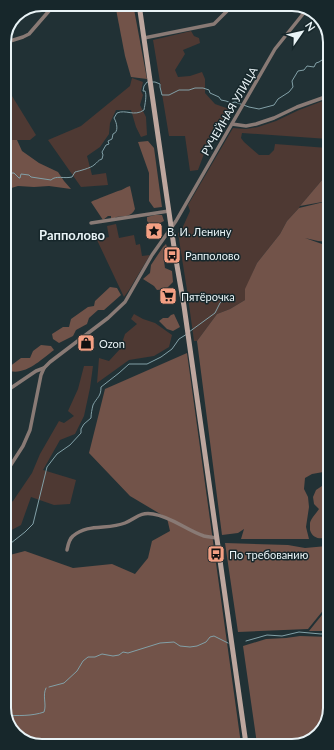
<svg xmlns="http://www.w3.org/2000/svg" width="334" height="750" font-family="Lato,sans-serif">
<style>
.green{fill:#4e3933}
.forest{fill:#725349}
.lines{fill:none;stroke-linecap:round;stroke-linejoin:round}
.stream{stroke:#82a0a7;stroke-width:1}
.minor{stroke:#897a75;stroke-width:3.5}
.secondary{stroke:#bda69e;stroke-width:5}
.labels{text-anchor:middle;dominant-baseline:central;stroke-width:3;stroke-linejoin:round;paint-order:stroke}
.street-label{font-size:11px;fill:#e9f3f6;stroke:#17272b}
.poi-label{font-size:11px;fill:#e9f3f6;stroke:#17272b;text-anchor:start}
.quarter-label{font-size:13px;font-weight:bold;fill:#e9f3f6;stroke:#17272b}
.rim{fill:none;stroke:#e9f3f6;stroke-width:2}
</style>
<rect width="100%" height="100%" fill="#213135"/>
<!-- green -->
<g class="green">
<polygon points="191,31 194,36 199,38 200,43 183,50 185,54 175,70 178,77 190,76 202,72 205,79 205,93 215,104 232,110 226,122 225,128 214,127 198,170 190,171 185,136 169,136 153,40"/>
<polygon points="132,78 143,82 141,91 143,95 140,105 146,117 147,135 141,137 136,127 131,110 116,110 110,123 109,134 100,147 87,156 92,175 106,173 108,185 81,187 48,140 81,126 130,86"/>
<polygon points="4,83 36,135 30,140 4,140"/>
<polygon points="328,99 328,139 242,133 241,138 244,142 259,155 269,155 274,150 275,144 328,148 328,173 300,206 299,208 287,221 280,234 257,263 246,289 245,300 230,309 217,314 197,341 194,341 187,290 178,233 181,231 190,211 188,205 233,128 246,129 258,127 276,121 299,110"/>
<polygon points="116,224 119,238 134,235 136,245 140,244 142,256 150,255 129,290 124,297 97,240 109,237 107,226"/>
<polygon points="134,314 143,319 155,323 172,335 169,347 154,356 129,360 97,383 99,358 109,361 120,349 125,334 137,324 131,319"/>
<polygon points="84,366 93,366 90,388 84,416 75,434 60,440 43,470 76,480 70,504 54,505 31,497 21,525 6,533 5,506 13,501 32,473 40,454 59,421 64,423 74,416 68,411 78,389"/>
</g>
<!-- forest -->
<g class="forest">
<polygon points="115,4 133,4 147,79 131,77 125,56"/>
<polygon points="4,140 17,140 22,151 39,163 58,172 64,181 71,189 49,186 34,187 18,186 8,189 6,176 4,176"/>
<polygon points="148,141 154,148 162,207 154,208 149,201 149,173 138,142"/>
<polygon points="328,173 328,199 322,202 300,206"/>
<path d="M130,186L135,209C132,217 123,216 116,217L115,218L111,219V216H108L103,220L91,202C94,200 96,200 100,198C106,196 112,193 118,191C123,190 126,187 130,186Z"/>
<polygon points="328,201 329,242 318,241 305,238 322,244 329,244 329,471 312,474 305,478 304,489 308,497 309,507 306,527 309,539 241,539 244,529 238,533 222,535 197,341 217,314 230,309 245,300 245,289 257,263 280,234 287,221 299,208"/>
<polygon points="155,215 162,215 164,221 160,223 150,224 147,221 147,217"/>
<polygon points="166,244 168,250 167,255 167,259 164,261 165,268 172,271 173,282 166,289 157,290 154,286 143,279 150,273 151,265 163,247"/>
<polygon points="110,287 117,288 121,295 104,310 98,310 89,318 87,324 76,330 73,336 59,343 53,339 52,334 63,327 69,327 71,319 88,307 94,306 95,301"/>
<polygon points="174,314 180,327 173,331 167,329 159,321 163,318 168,318 171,315"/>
<path d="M41,345L51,346L54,350C42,359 26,375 10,371L9,367L21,358H30L33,351Z"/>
<polygon points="187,353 241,744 39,746 19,738 6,720 6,556 25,551 73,568 112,564 135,574 148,558 152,541 170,531 167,518 130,496 89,453 105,389"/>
<path d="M329,485V537C322,539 313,540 310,530C310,529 310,525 310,523C311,518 316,514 319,509L314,504L313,497L316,490L322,486Z"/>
<polygon points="225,543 288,545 305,548 327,546 329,547 330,602 308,629 238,632"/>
<polygon points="330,605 330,631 309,631"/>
<polygon points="300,636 330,637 330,710 322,731 304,744 257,744 243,646 266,639 286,638"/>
</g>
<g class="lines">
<!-- stream -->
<g class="stream">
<polyline points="152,82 155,82 160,84 160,87 162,95 169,95 179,90 189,90 195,88 203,88 209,90 210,93 219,97 221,100 226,101 231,103 235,102 249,107 259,109 274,105 278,99 289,92 293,87 292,81 298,71 304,70 307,66 314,67 316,63 319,62 325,58 328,59"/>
<path d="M4,173H14L19,178H20L21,174L29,175L31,177L51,180C56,175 64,179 72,177L75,172C79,171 91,168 94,165C97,163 98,160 102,159L103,155L102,152L106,145L109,144L108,141L112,139L113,134C119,132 117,123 114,118L117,113C126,109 134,117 144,110C145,104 147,95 145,91H143L144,86L147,82H149"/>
<polyline points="189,332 215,313 220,303 227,296"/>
<path d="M6,547L25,532L33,524L47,467L57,454L70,445L81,433V429L84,424L91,418C91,414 92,409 93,405C97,397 101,397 101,387L119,373L129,364H147L161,357L172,349L179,339L187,334"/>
<polyline points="246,641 267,635 282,636 299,632 321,634 330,633"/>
<polyline points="49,687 64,683 77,671 83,661 88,657 95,657 102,654 113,656 119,655 123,652 128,653 160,643 174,642 180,646 190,647 197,646 206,642 210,637 214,636 228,643"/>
<path d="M6,715C17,716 33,716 44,712C47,704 42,696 46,688"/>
</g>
<!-- minor -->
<g class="minor">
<polyline points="144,38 214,24 234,4"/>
<polyline points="4,43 23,37 29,34 55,4"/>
<polyline points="232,124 246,126 256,124 274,118 297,107 328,96"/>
<polyline points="91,223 169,211"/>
<polyline points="5,392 36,371 44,368"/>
<polyline points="5,474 23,446 30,430 41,375 44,368 50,362 108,318 125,302 152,255 176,221 275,49 307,9"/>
<path d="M67,550C68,545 69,539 73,536C88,523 108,530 125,523C137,518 139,512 153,514C172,517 186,530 204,536C208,537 212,537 216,538"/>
</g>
<!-- secondary -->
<polyline class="secondary" points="139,4 175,254 184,306 246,744"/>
</g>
<!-- icons -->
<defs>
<symbol id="sight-square" viewBox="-11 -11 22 22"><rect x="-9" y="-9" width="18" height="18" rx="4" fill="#f39f83" stroke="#17272b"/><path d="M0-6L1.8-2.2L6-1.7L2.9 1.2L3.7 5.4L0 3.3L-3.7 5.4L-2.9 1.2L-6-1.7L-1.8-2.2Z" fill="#111"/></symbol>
<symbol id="bus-square" viewBox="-11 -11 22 22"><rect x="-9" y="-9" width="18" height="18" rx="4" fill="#f39f83" stroke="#17272b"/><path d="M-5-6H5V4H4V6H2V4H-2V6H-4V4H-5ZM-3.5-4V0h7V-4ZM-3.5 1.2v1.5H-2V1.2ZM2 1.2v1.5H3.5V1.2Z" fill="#111"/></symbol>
<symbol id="supermarket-square" viewBox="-11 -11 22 22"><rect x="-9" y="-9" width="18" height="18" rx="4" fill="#f39f83" stroke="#17272b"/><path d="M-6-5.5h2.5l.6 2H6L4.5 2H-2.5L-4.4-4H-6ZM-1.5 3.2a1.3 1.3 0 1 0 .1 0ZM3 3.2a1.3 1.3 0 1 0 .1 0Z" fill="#111"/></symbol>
<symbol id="shop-square" viewBox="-11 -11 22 22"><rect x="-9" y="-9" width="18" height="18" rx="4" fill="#f39f83" stroke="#17272b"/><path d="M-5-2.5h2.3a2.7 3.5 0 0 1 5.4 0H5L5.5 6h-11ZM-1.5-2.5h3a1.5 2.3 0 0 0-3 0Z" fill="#111"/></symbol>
</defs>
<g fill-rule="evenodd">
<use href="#sight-square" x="144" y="221" width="20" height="20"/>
<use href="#bus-square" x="162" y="245" width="20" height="20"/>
<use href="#supermarket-square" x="158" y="286" width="20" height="20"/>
<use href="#shop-square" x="76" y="333" width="20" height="20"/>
<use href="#bus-square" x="206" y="544" width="20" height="20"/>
</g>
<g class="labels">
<!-- street labels -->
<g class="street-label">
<text transform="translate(229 111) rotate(-60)">РУЧЕЙНАЯ УЛИЦА</text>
</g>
<!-- poi labels -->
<g class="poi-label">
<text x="167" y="231">В. И. Ленину</text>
<text x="185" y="255">Рапполово</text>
<text x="181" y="296">Пятёрочка</text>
<text x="99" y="343">Ozon</text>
<text x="229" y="554">По требованию</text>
</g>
<!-- quarter labels -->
<g class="quarter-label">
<text x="72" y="235">Рапполово</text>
</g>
</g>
<!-- crop -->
<path d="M0 0H334V750H0ZM42 11H292A31 31 0 0 1 323 42V708A31 31 0 0 1 292 739H42A31 31 0 0 1 11 708V42A31 31 0 0 1 42 11Z" fill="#17272b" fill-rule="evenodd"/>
<path class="rim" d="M42 11H292A31 31 0 0 1 323 42V708A31 31 0 0 1 292 739H42A31 31 0 0 1 11 708V42A31 31 0 0 1 42 11Z"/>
<!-- north arrow -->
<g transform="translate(302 32) rotate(56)" stroke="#17272b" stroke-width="3" paint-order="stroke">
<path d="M0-3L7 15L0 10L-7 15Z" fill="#e9f3f6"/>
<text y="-6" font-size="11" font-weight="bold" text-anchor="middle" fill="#e9f3f6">N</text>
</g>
</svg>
